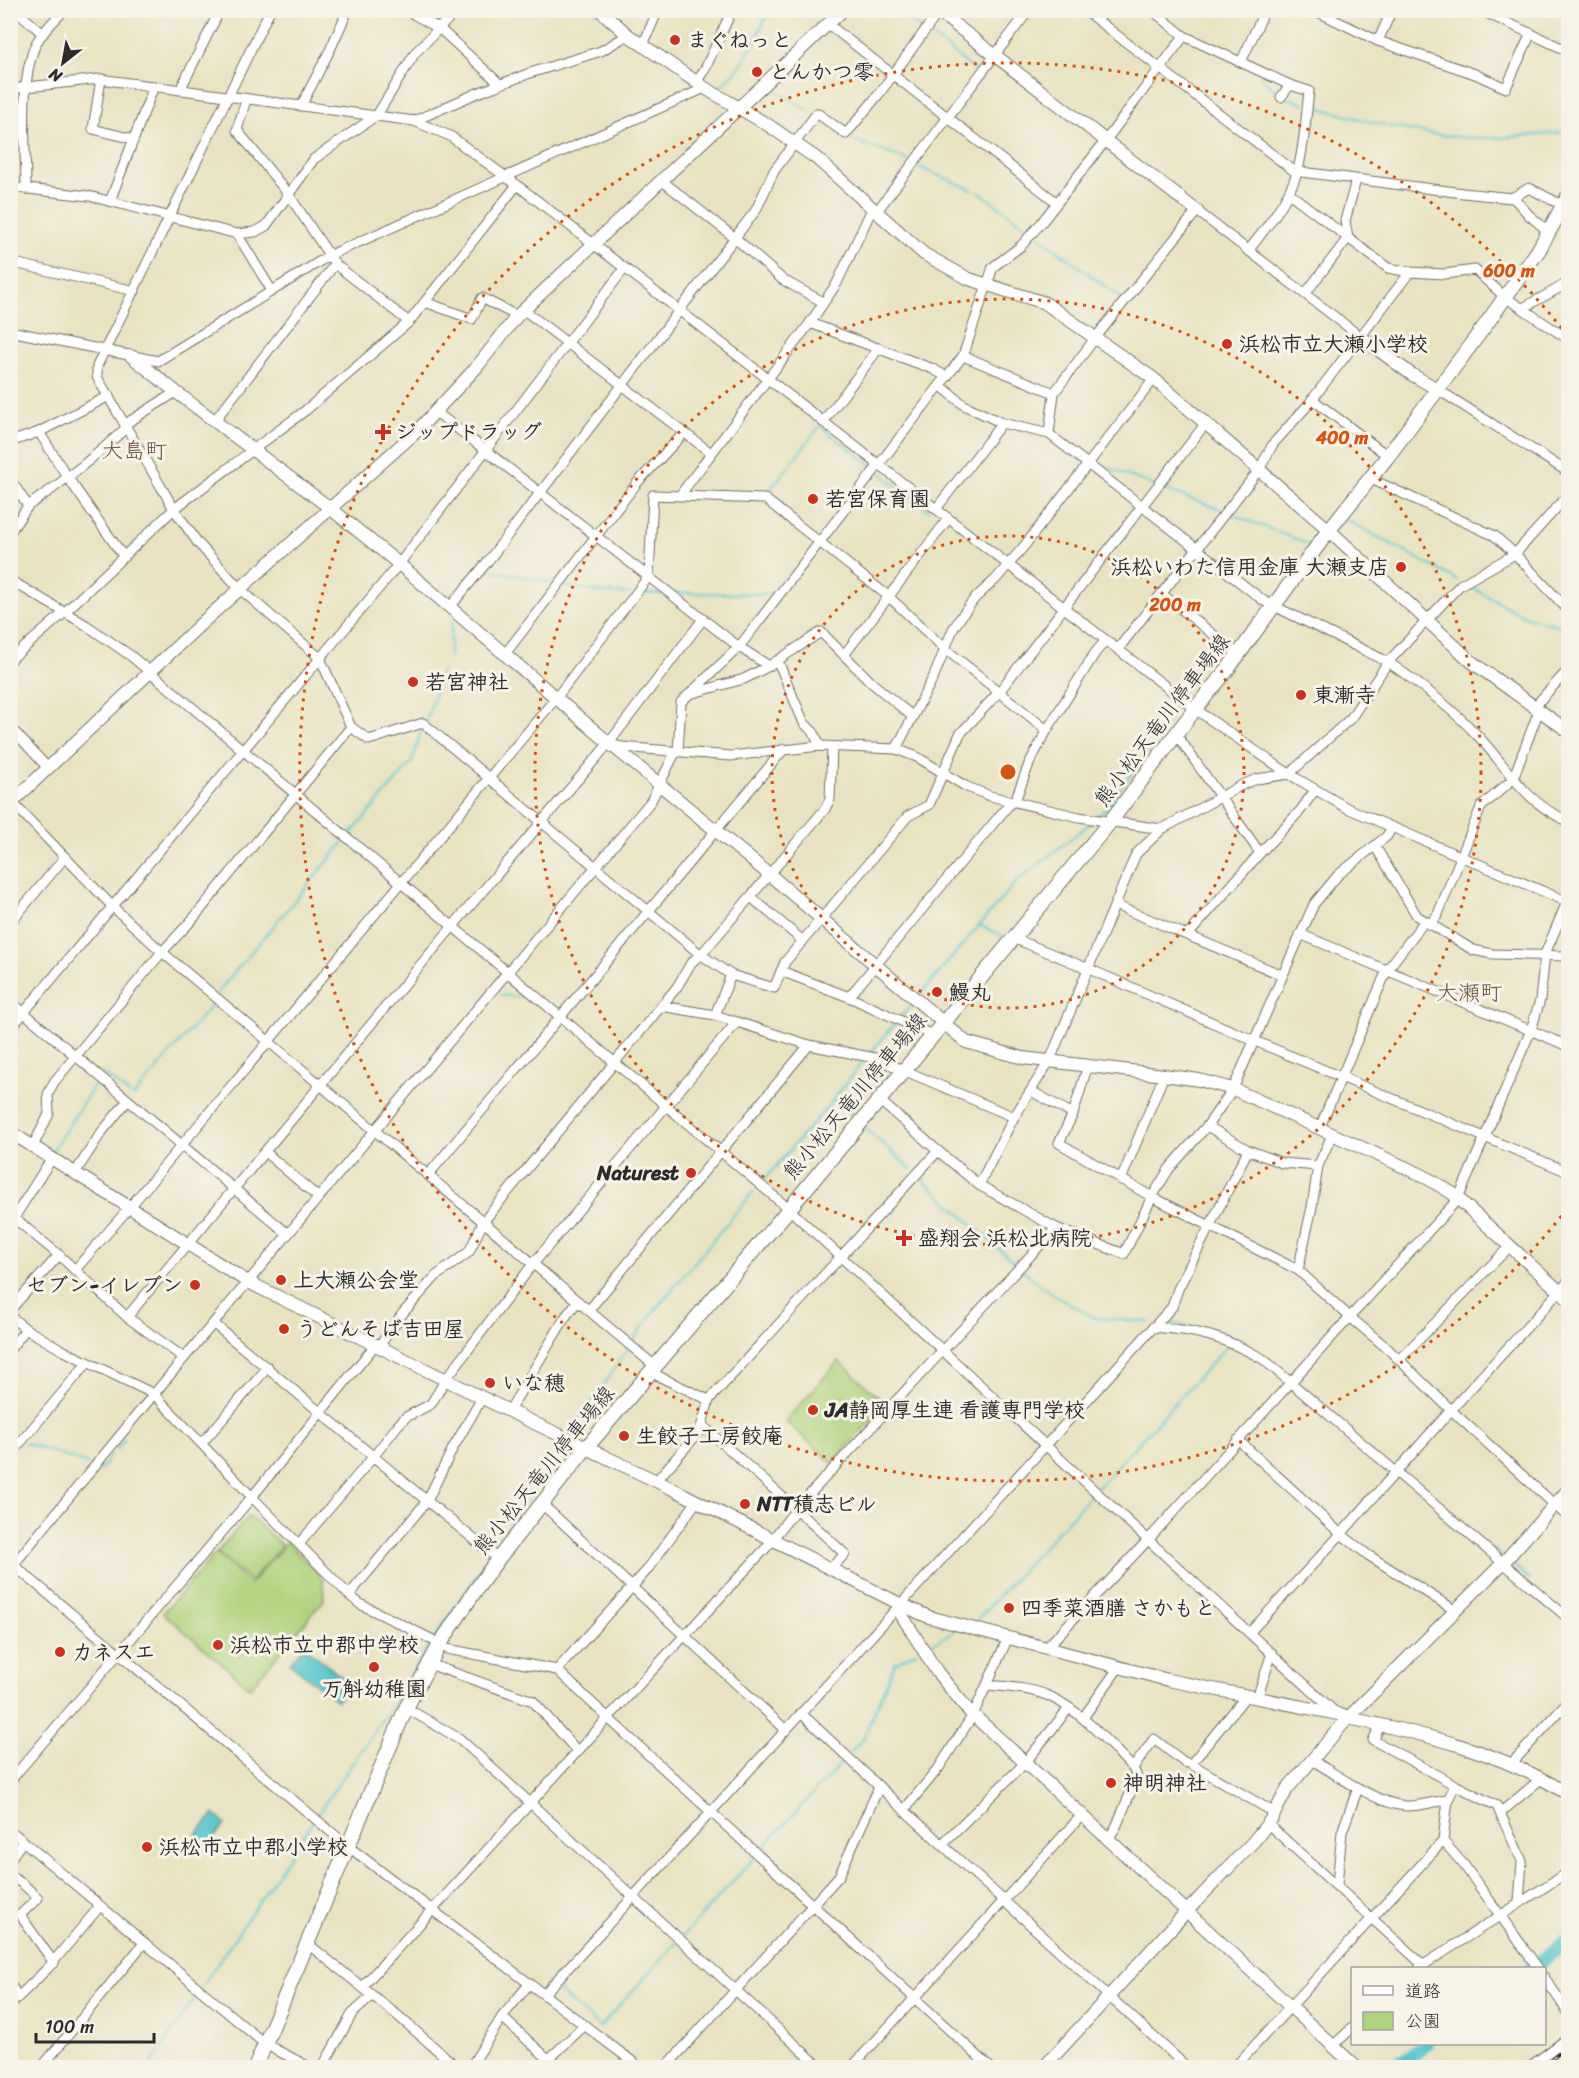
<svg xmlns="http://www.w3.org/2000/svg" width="1579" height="2078" font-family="Sriracha,'Klee One',sans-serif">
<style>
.green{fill:#afd37d;stroke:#6d7f54;stroke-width:1.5}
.water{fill:#59c7ce;stroke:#42797c;stroke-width:1.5}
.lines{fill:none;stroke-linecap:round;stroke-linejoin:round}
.stream{stroke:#59c7ce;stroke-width:2}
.river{stroke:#59c7ce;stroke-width:14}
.minor-casing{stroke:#6e6b60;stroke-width:11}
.tertiary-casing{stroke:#6e6b60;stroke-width:14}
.secondary-casing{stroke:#6e6b60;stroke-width:16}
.minor{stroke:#fff;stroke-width:9}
.tertiary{stroke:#fff;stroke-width:12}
.secondary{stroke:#fff;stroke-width:14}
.rail-casing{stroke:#2b2b2b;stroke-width:4.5}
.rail{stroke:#f7f3e8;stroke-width:2;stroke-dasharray:7;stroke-linecap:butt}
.ring{fill:none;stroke:#d5540f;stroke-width:3;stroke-dasharray:3 6}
.poi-dot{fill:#c8321e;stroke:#f7f3e8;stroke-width:2}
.labels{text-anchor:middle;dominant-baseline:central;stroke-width:6;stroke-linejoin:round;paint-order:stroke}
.poi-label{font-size:21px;font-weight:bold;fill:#2b2b2b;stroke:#f7f3e8;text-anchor:start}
.street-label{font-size:21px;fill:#2b2b2b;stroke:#f7f3e8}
.neighbourhood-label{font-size:22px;fill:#69513e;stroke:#f7f3e8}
.centre{fill:#d5540f;stroke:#f7f3e8;stroke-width:3}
.ring-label{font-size:18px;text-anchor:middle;font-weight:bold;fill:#d5540f;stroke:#f7f3e8;stroke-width:6;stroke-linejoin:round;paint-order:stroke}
</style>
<rect width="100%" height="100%" fill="#f7f3e8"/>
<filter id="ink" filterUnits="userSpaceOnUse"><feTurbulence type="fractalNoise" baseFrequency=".0167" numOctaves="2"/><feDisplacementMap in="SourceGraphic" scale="12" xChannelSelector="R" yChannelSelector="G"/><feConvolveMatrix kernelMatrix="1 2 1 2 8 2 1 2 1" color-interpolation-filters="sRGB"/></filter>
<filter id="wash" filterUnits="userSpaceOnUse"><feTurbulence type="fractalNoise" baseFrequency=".008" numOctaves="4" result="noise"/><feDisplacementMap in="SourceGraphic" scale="24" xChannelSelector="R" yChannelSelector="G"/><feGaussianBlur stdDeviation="1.35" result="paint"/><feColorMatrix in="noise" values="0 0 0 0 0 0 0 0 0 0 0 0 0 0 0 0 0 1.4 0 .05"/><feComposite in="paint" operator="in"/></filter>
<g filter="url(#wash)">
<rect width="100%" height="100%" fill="#e9e3c3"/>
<!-- green -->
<g class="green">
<polygon points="839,1361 886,1404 832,1463 785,1421"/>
<polygon points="249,1516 282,1545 251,1581 217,1552"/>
<polygon points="287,1542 323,1579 324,1600 250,1688 163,1613 216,1553 250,1584"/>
</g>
<!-- water -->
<g class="water">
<polygon points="304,1646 350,1684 337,1701 290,1663"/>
<polygon points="214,1814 225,1824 206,1847 194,1837"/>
</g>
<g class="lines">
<!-- stream -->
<g class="stream">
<polyline points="897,10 921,29"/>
<polyline points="927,32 977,72 978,70"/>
<polyline points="1260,76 1280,95"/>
<path d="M719,87C744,70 756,36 770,10"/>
<polyline points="771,88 811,112"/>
<polyline points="1285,97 1305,104"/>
<path d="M1311,105C1359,120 1408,133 1459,137C1495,140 1532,135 1568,132"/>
<polyline points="845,137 909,161"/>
<polyline points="914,165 973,190"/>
<polyline points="979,192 1030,229"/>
<polyline points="1036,234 1122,299"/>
<polyline points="1019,422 1046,428"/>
<polyline points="1096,463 1155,486"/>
<polyline points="878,471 929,511"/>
<polyline points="1160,488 1220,509"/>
<polyline points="766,495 820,426 872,466"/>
<polyline points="1231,514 1311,545"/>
<polyline points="1347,520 1457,580"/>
<polyline points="486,569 554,583"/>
<polyline points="562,585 597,592 630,594"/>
<polyline points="1467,585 1526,617 1568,628"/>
<polyline points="675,593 774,594"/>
<polyline points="639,594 663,594"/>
<polyline points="449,658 452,622"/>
<polyline points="426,723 442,669"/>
<polyline points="1097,817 1105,809 1170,722"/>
<polyline points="350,835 412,762 421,731"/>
<polyline points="979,925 1003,936"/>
<polyline points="217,993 344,842"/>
<polyline points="501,995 522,997"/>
<polyline points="920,995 1017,881 1092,822"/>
<polyline points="901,1017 913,1003"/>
<polyline points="869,1054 896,1022"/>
<polyline points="102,1072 130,1095"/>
<polyline points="133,1097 215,1001"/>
<polyline points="834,1099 855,1118"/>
<polyline points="865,1128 911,1169"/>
<polyline points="52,1151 98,1080"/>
<polyline points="765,1179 834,1099 865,1058"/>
<polyline points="922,1179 1018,1266"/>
<polyline points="1022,1269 1042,1287 1094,1318 1149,1322"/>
<polyline points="1166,1323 1214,1331 1249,1347"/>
<polyline points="632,1342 651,1315 753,1192"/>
<polyline points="572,1433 628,1348"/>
<polyline points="25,1443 88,1464"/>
<polyline points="116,1450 125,1439"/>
<polyline points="100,1471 111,1455"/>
<polyline points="1098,1487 1228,1345"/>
<polyline points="1494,1549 1501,1555"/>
<polyline points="493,1551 564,1445"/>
<polyline points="1512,1564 1530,1580"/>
<polyline points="974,1623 1092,1494"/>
<polyline points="434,1638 488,1558"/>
<polyline points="928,1646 953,1632"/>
<polyline points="851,1752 863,1739 895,1663 916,1652"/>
<polyline points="319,1812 380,1723 431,1643"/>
<polyline points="759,1852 845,1759"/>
<polyline points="682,1937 755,1857"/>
<polyline points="201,1988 313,1821"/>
<polyline points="557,1990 600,2027 677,1942"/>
<polyline points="148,2068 198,1993"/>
</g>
<!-- river -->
<g class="river">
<polyline points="1531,1968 1568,1941"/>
<polyline points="1394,2068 1427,2044"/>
</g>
</g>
</g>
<g filter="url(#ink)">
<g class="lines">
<defs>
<g id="minor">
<polyline points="16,10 43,34"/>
<polyline points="270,10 97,366 97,377 174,509 198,543 240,589 320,658 351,727 369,740 423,723 700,954 731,975 774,988 785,962 908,816 929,805 960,734 999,692 1206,423"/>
<polyline points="406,10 440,29 500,84"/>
<polyline points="1084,10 1294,171 1463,193 1512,198 1529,188 1560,204 1568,211"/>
<path d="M1152,10L1184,36L1290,85L1309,91C1306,116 1304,150 1297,173C1287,202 1267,227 1248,251"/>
<polyline points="1314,10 1378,41 1475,74 1506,88 1531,33"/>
<polyline points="1480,10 1568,51"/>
<polyline points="828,24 1056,202"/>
<polyline points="1378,41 1392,10"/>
<polyline points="643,45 658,10"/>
<polyline points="1241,62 1265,10"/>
<polyline points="101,79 93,129 133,139"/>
<polyline points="696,82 705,69 732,10"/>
<polyline points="10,89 99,79 414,121 450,136 517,185 1195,709 1289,774 1347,808 1568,902"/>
<polyline points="180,90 220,10"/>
<polyline points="1281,97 1290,85"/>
<polyline points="301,106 330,50 348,10"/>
<polyline points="414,121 475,94 530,73 601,51 628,35"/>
<polyline points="661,180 735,238 783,280 823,302"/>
<polyline points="10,187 89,196 237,234 272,291 330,255 705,88"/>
<path d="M26,189C26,147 19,84 35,46C40,33 55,21 64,10"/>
<polyline points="1289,193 1348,238 1305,294"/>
<polyline points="1513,197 1529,215 1549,232"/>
<polyline points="110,201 154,86"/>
<polyline points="877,211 1029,10"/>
<polyline points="237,234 255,232 266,226 314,159 377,115 415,53 457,10"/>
<polyline points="10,262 135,291"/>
<polyline points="335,264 409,322"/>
<polyline points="1410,272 1444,274 1475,270 1505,297 1568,339"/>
<polyline points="425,302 472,319 482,298 517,316"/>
<polyline points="1523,308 1568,283"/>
<polyline points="524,310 711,453"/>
<polyline points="810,323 933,369 947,377"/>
<polyline points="10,331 158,361 272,291"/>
<polyline points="963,356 1054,393"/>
<polyline points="940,385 964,405 1002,423 1049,434 1264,601 1388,662 1351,718 1289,774 1257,779 1242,785 1162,829 1136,854 1050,1060 1014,1117"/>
<polyline points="1437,389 1568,472"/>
<polyline points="1312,399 1388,456"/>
<polyline points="436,412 739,647 769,666"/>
<polyline points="215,420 335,264 289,195 237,130 246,100"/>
<polyline points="823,422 879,348"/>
<polyline points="39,432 68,478 124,557"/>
<polyline points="1049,434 1054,393 1096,337 1197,211 1361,337"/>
<polyline points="10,442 39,432 109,396"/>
<polyline points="1369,478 1495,536 1515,554 1568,610"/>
<polyline points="10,479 28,506 10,532"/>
<polyline points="680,495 810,323 837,283 873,207"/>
<path d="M1568,495L1515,554L1460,585L1388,662C1420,684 1451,707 1478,736C1508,768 1525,803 1568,821"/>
<path d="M28,506C63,482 95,457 126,428L127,423L176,392"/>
<polyline points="936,509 1002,423"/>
<polyline points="10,580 86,625 131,656 789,1209 1336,1713"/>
<polyline points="1162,594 1238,654"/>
<polyline points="450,607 488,561 756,210 774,171 817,113 846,134 879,94 940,10"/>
<polyline points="1118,649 1259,470 1273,444 1308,405 1410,272 1388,268 1348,238 1345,221 1356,180"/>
<polyline points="505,654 637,483 684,433"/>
<polyline points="844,655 948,519"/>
<polyline points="10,660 65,612 174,509 306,410 409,322 517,185"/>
<polyline points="776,662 780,666 804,723 814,733 820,746"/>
<polyline points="693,693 744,679 769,666 821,632 872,683 912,716"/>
<polyline points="1534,707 1568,670"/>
<polyline points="10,727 48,768"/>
<polyline points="1047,730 1095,653 1106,640"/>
<polyline points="1176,734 1260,853"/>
<polyline points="614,745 622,747 731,756 820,746 896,749 917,757 965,786 990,796 1079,817 1162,829"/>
<polyline points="896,749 934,676 953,629 963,614 975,598 996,579 1025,545 1154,379"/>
<polyline points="12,802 112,906 162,952 656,1367"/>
<polyline points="1375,846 1417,916 1473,950 1493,954 1568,956"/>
<polyline points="751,897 803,941"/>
<polyline points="1567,902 1545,954 1540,1000 1531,1030 1458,1199 1350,1317 1387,1348 1451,1410 1568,1517"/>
<polyline points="1115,905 1282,975"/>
<polyline points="10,923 65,857"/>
<polyline points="1430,925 1438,914 1481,807 1513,779 1539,710"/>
<polyline points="1300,934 1568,1046"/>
<polyline points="1188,935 1260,853 1300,811 1315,790"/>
<polyline points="1013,938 1089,969 1255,1041 1568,1172"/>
<polyline points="781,971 849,997 932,1035"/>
<polyline points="731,975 715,1015 809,1045 875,1058 1014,1117 979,1185"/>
<polyline points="849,997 1012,801"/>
<polyline points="10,1001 288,1234"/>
<polyline points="661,1006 715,1015"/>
<polyline points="10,1029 399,564 624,269"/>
<polyline points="1088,1065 1073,1114 1059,1143 1152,1197 1169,1169 1207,1126 1233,1089 1314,904 1338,875 1387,836 1391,828"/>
<polyline points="1031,1091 1073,1114"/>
<polyline points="1207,1126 1248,1150 1282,1163 1318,1166"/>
<polyline points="1320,1127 1387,970 1424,922"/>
<polyline points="33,1146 49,1114 48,1094 54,1082 162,952 192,920 351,727"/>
<polyline points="938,1151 979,1185 1056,1228 1124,1254 1152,1197 1298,1270 1350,1317 1148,1540 1046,1648"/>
<polyline points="265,1152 319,1198"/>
<polyline points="75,1173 101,1133 128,1100"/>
<polyline points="428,1175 784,749"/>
<polyline points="1121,1180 1164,1075"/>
<polyline points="14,1218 59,1255"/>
<polyline points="10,1224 52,1158"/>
<polyline points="75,1270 127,1317 184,1358"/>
<polyline points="1298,1270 1312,1207 1318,1166 1333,1133"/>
<polyline points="10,1310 59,1255 75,1270 129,1208 556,698 649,576 653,495 765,499 888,596 944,648 1047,730 1029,764 1015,801"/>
<polyline points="589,1310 809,1045"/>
<polyline points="10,1316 26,1329 10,1349"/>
<polyline points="127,1317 453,926 609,743 703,619"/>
<polyline points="214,1324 427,1501 349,1595"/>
<path d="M1153,1327C1197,1330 1224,1337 1263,1359L1568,1618"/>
<polyline points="26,1329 64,1351 154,1394 252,1497 376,1344"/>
<polyline points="379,1346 403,1313 436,1276 469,1252 483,1222 677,987 691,963 705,950 825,809 830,799 832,748"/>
<polyline points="1399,1360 1510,1246"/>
<polyline points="653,1370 658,1376 709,1400"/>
<polyline points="482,1398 453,1448 427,1501 498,1559"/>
<polyline points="509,1411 566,1316 578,1301"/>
<polyline points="702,1425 796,1509 1056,1228"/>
<polyline points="1238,1440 1341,1534 1249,1633"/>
<polyline points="202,1443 268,1367"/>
<polyline points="10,1455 88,1362"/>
<polyline points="656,1481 700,1431 709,1400 938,1151 879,1100"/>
<polyline points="697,1501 647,1570 632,1587 786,1730"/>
<polyline points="542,1504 632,1587 557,1670"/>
<polyline points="299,1544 374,1456 398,1425 406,1417 431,1404 446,1379 533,1264 737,1022"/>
<polyline points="10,1562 349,1847 641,2068"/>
<polyline points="10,1569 154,1394 651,801 674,755 678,752 681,702 739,647 940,385 963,356 993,267 1021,246 1042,222 1106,140 1184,36"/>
<polyline points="1456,1611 1368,1555 1341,1534 1451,1410 1568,1282"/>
<polyline points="429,1664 533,1701 578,1752"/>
<path d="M987,1685C1008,1687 1032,1688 1051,1697C1084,1713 1108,1743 1133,1768L1137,1777L1116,1827L1108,1839"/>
<polyline points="1257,1698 1272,1653"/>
<polyline points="406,1708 460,1739 821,2068"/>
<polyline points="801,1713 904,1810 1188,2068"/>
<polyline points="1083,1718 1119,1667"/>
<polyline points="1381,1725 1373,1740 1455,1785"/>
<path d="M1312,1760C1337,1775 1376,1803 1405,1806C1418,1807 1435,1801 1448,1800"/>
<polyline points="1512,1763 1568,1702"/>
<polyline points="1191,1764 1246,1696"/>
<polyline points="1133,1768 1154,1739 1184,1762 1191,1764 1275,1813"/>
<polyline points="10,1781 252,1497 349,1595 360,1604 431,1639 447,1649 557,1670 608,1718 362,1987"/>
<polyline points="904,1810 938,1769 973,1715 1008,1638"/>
<polyline points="1500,1813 1522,1861 1519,1902"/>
<polyline points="1268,1824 1423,1965"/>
<polyline points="10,1830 265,2044 311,2068"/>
<polyline points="1443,1841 1464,1865 1538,1968"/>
<polyline points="942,1844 1025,1763 1069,1708"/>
<polyline points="10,1859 23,1841"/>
<polyline points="10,1876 23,1884 38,1898 20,1915 54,1963"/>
<polyline points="1337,1884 1342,1832 1358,1788"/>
<polyline points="308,1944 397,2015 458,2068"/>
<polyline points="1419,1968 1568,1872"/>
<polyline points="1544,1977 1568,2012"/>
<polyline points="10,1984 18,1997"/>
<polyline points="544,1994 711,1812 608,1718 766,1548 796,1509 845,1554 831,1568"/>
<polyline points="10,2005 48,1968 100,1906"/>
<polyline points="502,2017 546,2057 550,2058 585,2025"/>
<polyline points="1334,2045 1352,2028"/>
<polyline points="41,2068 144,1943"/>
<polyline points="322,2068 352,2014 372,1996"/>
<polyline points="470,2068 502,2017 530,1983"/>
<polyline points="665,2068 839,1876 879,1787"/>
<polyline points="851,2068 1082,1815"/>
<polyline points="991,2068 711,1812 1172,1307 1178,1289 1248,1150"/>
<polyline points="1234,2068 1443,1841 1448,1800 1455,1785 1497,1806 1500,1813 1542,1778"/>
<polyline points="1528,2068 1568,2038"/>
</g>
<g id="tertiary">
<polyline points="600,10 628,35 705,88 768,125 816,158 924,254 969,279 1045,303 1154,379 1329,530 1472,662 1568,731"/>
<polyline points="936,10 1197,211"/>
<polyline points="1361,337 1411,374 1437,389"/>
<polyline points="131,356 176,392 330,508 399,564 609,743 770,875 966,1042 1023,1058 1164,1075 1199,1080 1233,1089 1422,1175 1452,1193 1568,1299"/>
<polyline points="10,804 204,621 417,431 476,368 517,316 843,10"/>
<path d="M10,1132L248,1282L509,1411L673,1489L900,1604L929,1617L1168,1680L1338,1714L1348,1718C1426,1734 1501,1752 1568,1794"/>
<polyline points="900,1604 901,1614 937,1672 969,1711 1357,2068"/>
<polyline points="1043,2068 1187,1911 1254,1841 1272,1818 1287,1789 1348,1718 1503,1563 1568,1490"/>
</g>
<polyline id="secondary" points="255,2068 406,1708 440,1644 475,1591 498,1559 586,1448 789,1209 1110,822 1195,709 1227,670 1329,530 1388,456 1484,327 1538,251 1568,197"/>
</defs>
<!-- minor casing -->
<use href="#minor" class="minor-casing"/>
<!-- tertiary casing -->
<use href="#tertiary" class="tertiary-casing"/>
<!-- secondary casing -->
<use href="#secondary" class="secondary-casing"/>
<!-- minor -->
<use href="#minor" class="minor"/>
<!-- tertiary -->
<use href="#tertiary" class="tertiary"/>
<!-- secondary -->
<use href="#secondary" class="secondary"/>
<defs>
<polyline id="rail" points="1539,2068 1568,2046"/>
</defs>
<!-- rail casing -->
<use href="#rail" class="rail-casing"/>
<!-- rail -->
<use href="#rail" class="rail"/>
</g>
</g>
<!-- distance rings -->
<g class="ring">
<circle cx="1008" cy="772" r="236"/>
<circle cx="1008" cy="772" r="473"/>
<path d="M1567 1209A709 709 0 1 1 1567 335"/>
</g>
<!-- markers -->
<g class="poi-dot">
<circle cx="675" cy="40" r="6"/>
<circle cx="757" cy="72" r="6"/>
<circle cx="1227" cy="344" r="6"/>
<path d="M380 423h6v6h6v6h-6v6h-6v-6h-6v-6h6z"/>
<circle cx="813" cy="499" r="6"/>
<circle cx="1401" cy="567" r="6"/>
<circle cx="413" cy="682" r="6"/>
<circle cx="1301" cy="695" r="6"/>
<circle cx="937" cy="992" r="6"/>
<circle cx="691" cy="1173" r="6"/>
<path d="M901 1229h6v6h6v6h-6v6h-6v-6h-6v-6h6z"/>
<circle cx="281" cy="1280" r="6"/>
<circle cx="195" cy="1285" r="6"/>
<circle cx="284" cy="1329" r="6"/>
<circle cx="490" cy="1383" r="6"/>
<circle cx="813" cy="1410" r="6"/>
<circle cx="624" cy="1436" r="6"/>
<circle cx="745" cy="1504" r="6"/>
<circle cx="1009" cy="1608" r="6"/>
<circle cx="218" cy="1645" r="6"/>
<circle cx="60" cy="1652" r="6"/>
<circle cx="374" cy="1667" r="6"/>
<circle cx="1111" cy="1783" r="6"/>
<circle cx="147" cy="1847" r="6"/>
</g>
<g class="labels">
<!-- poi labels -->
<g class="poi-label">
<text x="687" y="40">まぐねっと</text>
<text x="769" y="72">とんかつ零</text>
<text x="1239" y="344">浜松市立大瀬小学校</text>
<text x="395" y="432">ジップドラッグ</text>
<text x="825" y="499">若宮保育園</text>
<text x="1389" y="567" text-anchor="end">浜松いわた信用金庫 大瀬支店</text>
<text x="425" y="682">若宮神社</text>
<text x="1313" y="695">東漸寺</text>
<text x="949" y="992">鰻丸</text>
<text x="679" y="1173" text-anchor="end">Naturest</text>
<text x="918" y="1238">盛翔会 浜松北病院</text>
<text x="293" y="1280">上大瀬公会堂</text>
<text x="183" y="1285" text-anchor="end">セブン-イレブン</text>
<text x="296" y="1329">うどんそば吉田屋</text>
<text x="502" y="1383">いな穂</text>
<text x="825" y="1410">JA静岡厚生連 看護専門学校</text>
<text x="636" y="1436">生餃子工房餃庵</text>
<text x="757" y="1504">NTT積志ビル</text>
<text x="1021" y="1608">四季菜酒膳 さかもと</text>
<text x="230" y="1645">浜松市立中郡中学校</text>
<text x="72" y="1652">カネスエ</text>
<text x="374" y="1689" text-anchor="middle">万斛幼稚園</text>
<text x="1123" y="1783">神明神社</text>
<text x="159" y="1847">浜松市立中郡小学校</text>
</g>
<!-- street labels -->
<g class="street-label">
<text transform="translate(1162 720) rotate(-53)">熊小松天竜川停車場線</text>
<text transform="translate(855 1096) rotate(-50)">熊小松天竜川停車場線</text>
<text transform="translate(544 1470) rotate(-51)">熊小松天竜川停車場線</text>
</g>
<!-- neighbourhood labels -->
<g class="neighbourhood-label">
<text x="134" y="450">大島町</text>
<text x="1469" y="992">大瀬町</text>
</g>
</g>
<circle cx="1008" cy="772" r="9" class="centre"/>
<g class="ring-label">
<text x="1509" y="277">600 m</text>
<text x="1342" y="444">400 m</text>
<text x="1175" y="611">200 m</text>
</g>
<!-- margin -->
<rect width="1579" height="2078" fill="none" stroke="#f7f3e8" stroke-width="36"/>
<!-- legend -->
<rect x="1351" y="1967" width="195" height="78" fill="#f7f3e8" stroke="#a5a39c" stroke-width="1.5"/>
<rect x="1363" y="1986" width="30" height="9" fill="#ffffff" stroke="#a5a39c" stroke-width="1.5"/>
<text x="1405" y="1997" font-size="18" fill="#2b2b2b">道路</text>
<rect x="1363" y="2012" width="30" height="18" fill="#afd37d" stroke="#a5a39c" stroke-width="1.5"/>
<text x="1405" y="2027" font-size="18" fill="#2b2b2b">公園</text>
<!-- north arrow -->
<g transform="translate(63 63) rotate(211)" stroke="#f7f3e8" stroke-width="4.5" paint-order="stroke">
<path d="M0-4.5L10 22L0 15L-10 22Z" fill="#2b2b2b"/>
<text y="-9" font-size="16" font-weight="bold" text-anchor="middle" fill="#2b2b2b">N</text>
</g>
<!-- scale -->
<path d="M36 2033v9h118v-9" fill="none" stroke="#2b2b2b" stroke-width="3"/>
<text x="45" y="2033" font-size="18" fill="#2b2b2b" stroke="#f7f3e8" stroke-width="4.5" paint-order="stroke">100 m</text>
</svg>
